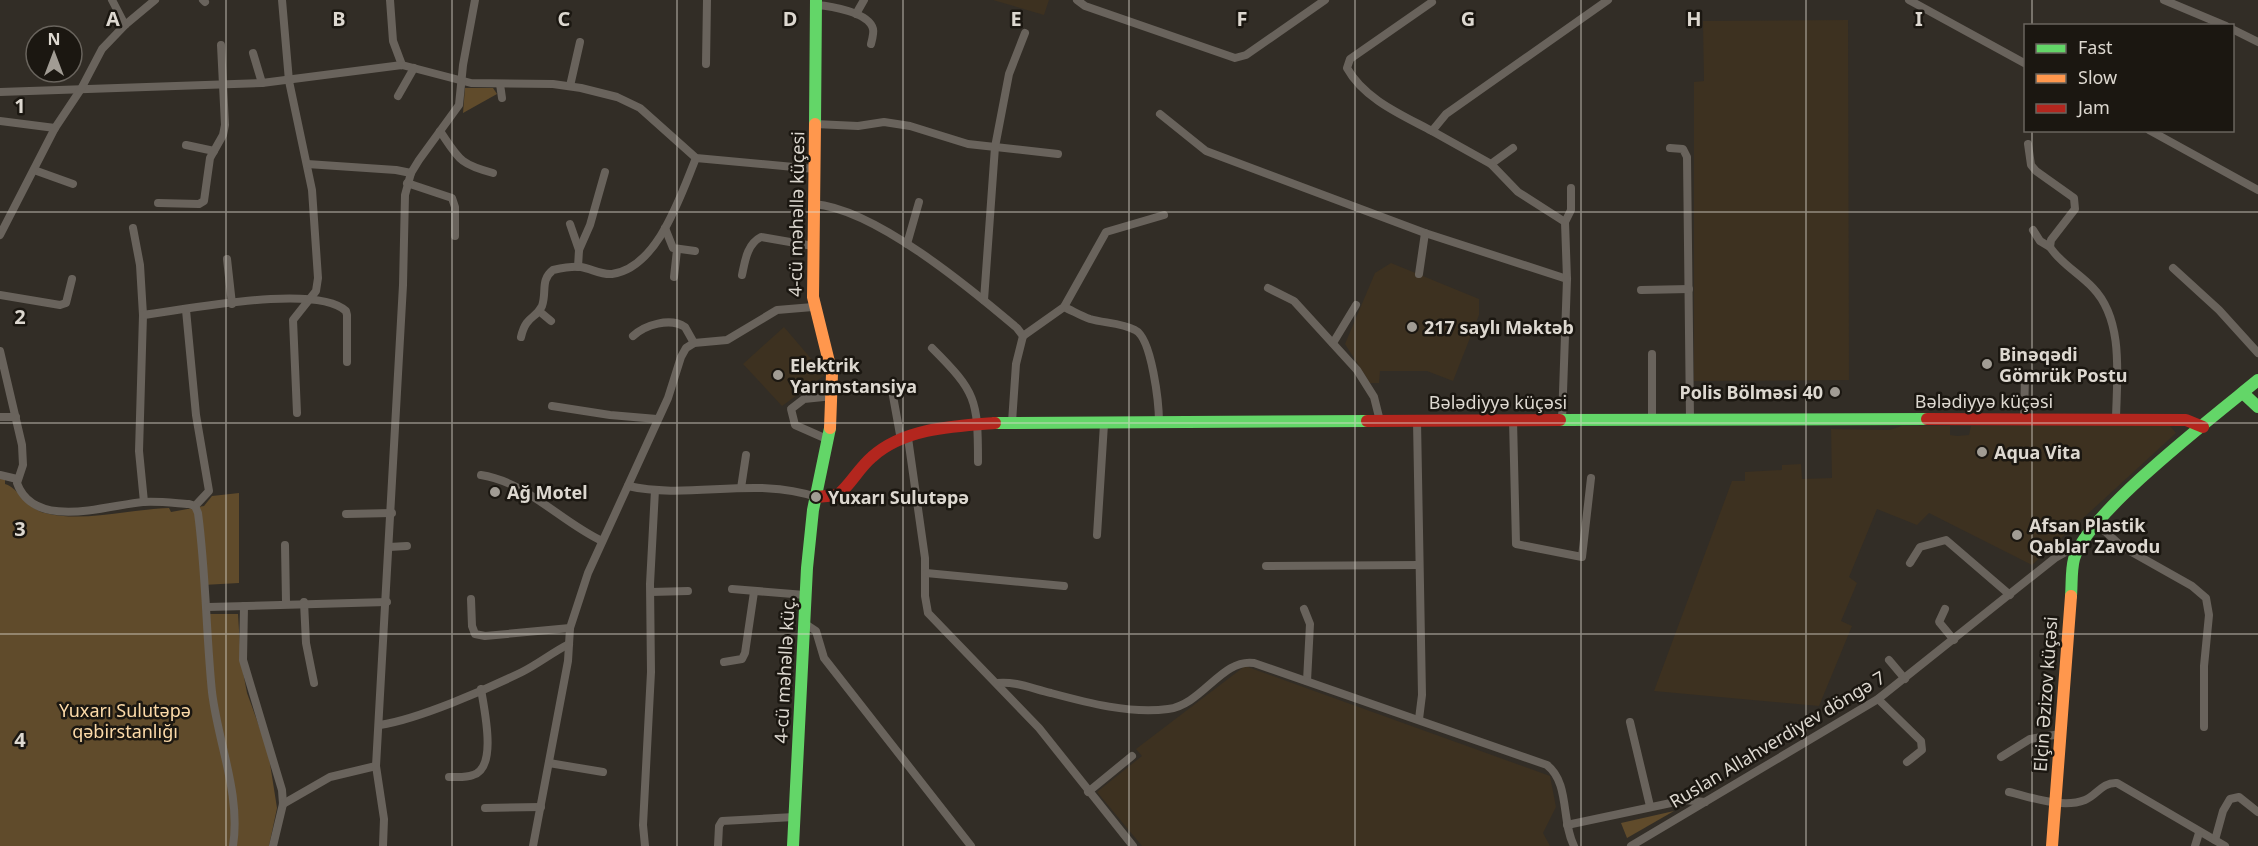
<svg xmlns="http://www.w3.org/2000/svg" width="2258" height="846" font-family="'Noto Sans',sans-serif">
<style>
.built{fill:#3d3120}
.green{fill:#604b2b}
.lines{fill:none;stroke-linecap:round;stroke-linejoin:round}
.street{stroke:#69635c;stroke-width:8}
.fast{stroke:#63d668;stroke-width:12}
.slow{stroke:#ff974d;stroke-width:12}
.jam{stroke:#b3261e;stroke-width:12}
.grid{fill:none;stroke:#ddd8d0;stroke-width:1.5;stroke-opacity:0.55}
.poi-dot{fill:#a19c94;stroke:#1b1711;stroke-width:2}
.labels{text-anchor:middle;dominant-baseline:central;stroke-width:5;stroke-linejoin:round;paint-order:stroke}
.street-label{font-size:18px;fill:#ddd8d0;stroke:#1b1711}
.poi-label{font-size:18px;font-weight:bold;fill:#ddd8d0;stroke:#1b1711;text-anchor:start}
.park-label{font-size:18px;fill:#fcdaa8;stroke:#1b1711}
.grid-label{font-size:20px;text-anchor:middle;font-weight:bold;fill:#ddd8d0;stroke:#1b1711;stroke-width:5;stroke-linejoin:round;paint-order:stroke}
</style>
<rect width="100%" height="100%" fill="#322d26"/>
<!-- built -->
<g class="built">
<polygon points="993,0 1049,0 1044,15"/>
<polygon points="1848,20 1849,380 1694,381 1694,82 1704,81 1703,21"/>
<polygon points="1391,263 1479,299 1479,315 1453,381 1427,371 1380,371 1379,383 1370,383 1345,344 1375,273"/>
<polygon points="784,327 825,375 782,406 743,364"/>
<polygon points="1902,426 1950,426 1950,435 1957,436 1969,435 1971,426 2170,426 2176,433 2032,565 1929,513 1917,525 1877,509 1849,577 1857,583 1841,621 1852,626 1819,706 1654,691 1732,481 1745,481 1745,472 1782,470 1782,465 1801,464 1802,479 1832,478 1831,429 1889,430"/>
<polygon points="1245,666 1550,776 1556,807 1543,833 1550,846 1142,846 1097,792 1142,756 1136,749"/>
</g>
<!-- green -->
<g class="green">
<polygon points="465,88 493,88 497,94 463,113"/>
<path d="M0,478H5V484C19,488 26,509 45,513C84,523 130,509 169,508L171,512L204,506L212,496L239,493V583L203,585V614H238L241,661L247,693L268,751L277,808L269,846H0Z"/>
<polygon points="1674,811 1627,838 1621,823"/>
</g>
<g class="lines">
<!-- street -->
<g class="street">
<polyline points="112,0 125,25"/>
<polyline points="203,0 205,2"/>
<polyline points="282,0 289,81 312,190 318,278 316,291 293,320 297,413"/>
<polyline points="390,0 393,41 402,65"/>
<polyline points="1077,0 1085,6 1235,58 1246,55 1325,0"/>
<polyline points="1909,0 2026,64"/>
<polyline points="2164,0 2226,26"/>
<path d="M1432,2L1350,59L1347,68C1364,99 1402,115 1432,131"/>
<path d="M816,5C830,6 869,12 873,29C874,33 872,40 871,44"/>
<polyline points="856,14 864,0"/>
<polyline points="2232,29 2258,42"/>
<polyline points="253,53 262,83"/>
<polyline points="706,64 707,0"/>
<polyline points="500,84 502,98"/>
<polyline points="570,86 580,42"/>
<polyline points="0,92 262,83 402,65 471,83 553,84 581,88 617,97 640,108 696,158 815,169"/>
<polyline points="398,96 414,68"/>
<polyline points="1160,114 1206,151 1425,233 1567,279"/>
<polyline points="0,121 55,128"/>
<polyline points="815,124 858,126 884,122 910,126 968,144 1058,154"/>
<polyline points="2149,130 2258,190"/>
<path d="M440,131C459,159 459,164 493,173"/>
<path d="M2028,144L2031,165L2036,171L2074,198L2075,209L2051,240L2050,247C2060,263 2080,274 2093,288C2124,320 2117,377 2116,418"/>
<polyline points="186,145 214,151"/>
<polyline points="1670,148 1683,149 1687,157 1690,420"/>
<polyline points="307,164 396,170 411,173"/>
<polyline points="1491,164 1513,148"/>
<polyline points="34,170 73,184"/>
<polyline points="407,183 452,198 455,207 455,236"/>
<polyline points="158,203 199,204 204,201 210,158 223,135 225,125 221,45"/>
<path d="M814,204C875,209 970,288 1017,328L1023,336L1016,364L1012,422"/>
<polyline points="1565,222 1571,210 1571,188"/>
<polyline points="570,224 579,250"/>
<polyline points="133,228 140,265 143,315 139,451 144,502"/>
<polyline points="665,228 673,248 695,251"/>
<polyline points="2033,230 2040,241 2050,247"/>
<polyline points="0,235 55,128 81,89 102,49 125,25 155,0"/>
<polyline points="907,244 919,202"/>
<polyline points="227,259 232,304"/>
<polyline points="578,267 579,250 590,225 605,172"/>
<polyline points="2173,268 2219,310 2258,353"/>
<polyline points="1419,274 1425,233"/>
<path d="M742,275C745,261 747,244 761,237L813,246"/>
<polyline points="674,277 677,250"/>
<polyline points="1268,288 1294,301 1357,370 1374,397 1380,421"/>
<polyline points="1641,290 1689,289"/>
<polyline points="0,295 60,305 66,303 72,279"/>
<polyline points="984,300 995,147 1009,74 1025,33"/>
<path d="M1064,307C1073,311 1081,316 1090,319C1104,323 1122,323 1135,330C1152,338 1159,404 1159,423"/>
<polyline points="186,310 196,415 209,491 195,506"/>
<polyline points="539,311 551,321"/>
<path d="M143,315C185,310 316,283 346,311L347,315V362"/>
<path d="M633,336C645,325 670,317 685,327L694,343"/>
<polyline points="1023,336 1064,307 1106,232 1164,215"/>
<path d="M521,337C526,315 536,319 542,306C547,292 540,280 553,270C562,268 572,266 581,267C592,269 601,275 612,274C658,268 681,194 696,158"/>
<polyline points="1333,343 1356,305"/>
<path d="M932,348C976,392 978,399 978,462"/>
<path d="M0,351L22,445L23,465L17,483C34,531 108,505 143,502C158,501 174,503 189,504L195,506L198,513C206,573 206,633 212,692C218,743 241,794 233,846"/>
<polyline points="893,396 901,440"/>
<polyline points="552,406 610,415 657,419"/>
<polyline points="0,417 16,417"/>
<polyline points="2024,419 2025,376"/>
<polyline points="1513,420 1516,544 1582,557 1591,478"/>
<polyline points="1562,420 1567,279 1565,222 1518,192 1491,164 1432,131 1446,114 1608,0"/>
<polyline points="1652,420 1652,354"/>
<polyline points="1417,421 1422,695 1419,719"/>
<polyline points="908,438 925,558 925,596 928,613 1039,728 1133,846"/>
<polyline points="829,440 795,425 791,409 804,399 833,396"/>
<polyline points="0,475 17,479"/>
<path d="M481,475C527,482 561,522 602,541"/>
<path d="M628,486C689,500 756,476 816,497"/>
<polyline points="741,488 746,455"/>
<polyline points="346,514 392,513"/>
<polyline points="2096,523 2121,546 2192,586 2206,598 2209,615 2204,666 2204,727"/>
<polyline points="1097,535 1104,424"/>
<polyline points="285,545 286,602"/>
<polyline points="389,547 407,546"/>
<polyline points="1910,563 1920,547 1946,540 2010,595"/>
<polyline points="1266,566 1419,565"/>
<polyline points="926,573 1064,586"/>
<polyline points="732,589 805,595"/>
<polyline points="651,592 688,591"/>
<polyline points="471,599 472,626 475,634 485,636 570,628"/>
<polyline points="304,602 306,643 314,683"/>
<polyline points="244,606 243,660 282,790 283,804 273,846"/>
<polyline points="208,607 387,602"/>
<polyline points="1304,609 1310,624 1307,681"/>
<polyline points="1945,609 1939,622 1954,640"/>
<polyline points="804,623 816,631 824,658 971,846"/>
<polyline points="1889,660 1905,679"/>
<polyline points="724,662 742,659 745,653 754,592"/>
<path d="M997,683C1016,681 1033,689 1051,693C1088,703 1130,714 1168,709C1202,705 1222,658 1254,663L1547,765C1570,783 1561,821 1574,846"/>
<polyline points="1878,699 1921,741 1922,750 1907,762"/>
<polyline points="1630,722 1650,806"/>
<path d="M380,725C419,719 485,690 522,672C538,664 553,652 569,644"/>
<polyline points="2001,757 2030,739 2060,734"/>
<polyline points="549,763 603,772"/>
<path d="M449,777C456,777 466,778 473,775C498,768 484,709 481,689"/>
<polyline points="1088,792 1132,756"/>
<path d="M2009,792C2031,797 2062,809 2085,800C2097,795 2102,782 2117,783L2225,846"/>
<polyline points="283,804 330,777 376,766"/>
<polyline points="485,808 541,807"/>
<polyline points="1567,825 1685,800 1705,802"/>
<polyline points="2215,840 2223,811 2230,799 2239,797 2258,812"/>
<polyline points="383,846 384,819 376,766 403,285 405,195 411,173 419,160 459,105 463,65 475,0"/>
<polyline points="533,846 568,661 570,628 588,573 668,398 681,357 686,348 694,343 727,340 777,310 813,307"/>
<polyline points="645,846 643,825 651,672 650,584 655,490"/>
<polyline points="718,846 719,826 722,821 794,817"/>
<polyline points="1631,846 1878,699 2055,558 2078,545"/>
<polyline points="2195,846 2199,833"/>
</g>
<!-- fast -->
<g class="fast">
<polyline points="815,124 816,0"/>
<polyline points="2243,393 2258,407"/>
<polyline points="1560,420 1927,419"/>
<polyline points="995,423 1367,421"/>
<path d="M2071,596C2072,584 2071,570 2074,559C2086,514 2218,413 2258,380"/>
<polyline points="793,846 807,568 813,510 830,428"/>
</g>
<!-- slow -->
<g class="slow">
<polyline points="815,124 813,297 832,374 830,428"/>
<polyline points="2052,846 2071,596"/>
</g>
<!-- jam -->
<g class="jam">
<polyline points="1927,419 2186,420 2203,427"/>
<polyline points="1367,421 1560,420"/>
<path d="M816,497L838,495C851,484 859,468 872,457C904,428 954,426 995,423"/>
</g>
</g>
<!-- grid -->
<path class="grid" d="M226,0V846M452,0V846M677,0V846M903,0V846M1129,0V846M1355,0V846M1581,0V846M1806,0V846M2032,0V26M2032,130V846M0,212H2258M0,423H2258M0,634H2258"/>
<!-- markers -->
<g class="poi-dot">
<circle cx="1412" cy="327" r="6"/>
<circle cx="1987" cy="364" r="6"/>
<circle cx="778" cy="375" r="6"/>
<circle cx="1835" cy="392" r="6"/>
<circle cx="1982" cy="452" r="6"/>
<circle cx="495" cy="492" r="6"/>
<circle cx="816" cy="497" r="6"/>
<circle cx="2017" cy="535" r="6"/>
</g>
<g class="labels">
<!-- street labels -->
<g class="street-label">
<text transform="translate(796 214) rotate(-89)">4-cü məhəllə küçesi</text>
<text x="1984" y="401">Bələdiyyə küçəsi</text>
<text x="1498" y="402">Bələdiyyə küçəsi</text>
<text transform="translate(784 670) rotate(-87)">4-cü məhəllə küç.</text>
<text transform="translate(2045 694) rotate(-86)">Elçin Əzizov küçəsi</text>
<text transform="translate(1777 739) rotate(-31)">Ruslan Allahverdiyev döngə 7</text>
</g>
<!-- poi labels -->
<g class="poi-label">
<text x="1424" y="327">217 saylı Məktəb</text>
<text x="1999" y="354">Binəqədi<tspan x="1999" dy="21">Gömrük Postu</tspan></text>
<text x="790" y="365">Elektrik<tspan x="790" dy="21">Yarımstansiya</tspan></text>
<text x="1823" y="392" text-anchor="end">Polis Bölməsi 40</text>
<text x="1994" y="452">Aqua Vita</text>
<text x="507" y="492">Ağ Motel</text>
<text x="828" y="497">Yuxarı Sulutəpə</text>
<text x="2029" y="525">Afsan Plastik<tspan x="2029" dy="21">Qablar Zavodu</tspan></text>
</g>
<!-- park labels -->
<g class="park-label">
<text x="125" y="710">Yuxarı Sulutəpə<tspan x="125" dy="21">qəbirstanlığı</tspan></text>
</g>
</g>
<g class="grid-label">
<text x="113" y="26">A</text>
<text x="339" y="26">B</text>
<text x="564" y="26">C</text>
<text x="790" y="26">D</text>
<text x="1016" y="26">E</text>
<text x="1242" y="26">F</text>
<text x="1468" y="26">G</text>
<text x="1694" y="26">H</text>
<text x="1919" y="26">I</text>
<text x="20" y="113">1</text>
<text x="20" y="324">2</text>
<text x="20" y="536">3</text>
<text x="20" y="747">4</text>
</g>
<!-- legend -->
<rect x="2024" y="24" width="210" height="108" fill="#1b1711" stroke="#69645d" stroke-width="1.5"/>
<rect x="2036" y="44" width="30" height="9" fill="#63d668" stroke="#69645d" stroke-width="1.5"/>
<text x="2078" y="54" font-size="18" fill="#ddd8d0">Fast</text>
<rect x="2036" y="74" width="30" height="9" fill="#ff974d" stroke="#69645d" stroke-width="1.5"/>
<text x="2078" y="84" font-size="18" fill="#ddd8d0">Slow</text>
<rect x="2036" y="104" width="30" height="9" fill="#b3261e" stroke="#69645d" stroke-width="1.5"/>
<text x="2078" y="114" font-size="18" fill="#ddd8d0">Jam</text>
<!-- north arrow -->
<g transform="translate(54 54)"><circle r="28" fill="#1b1711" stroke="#69645d" stroke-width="1.5"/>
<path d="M0-4.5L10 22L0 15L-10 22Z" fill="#a19c94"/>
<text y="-9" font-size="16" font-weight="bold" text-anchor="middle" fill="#ddd8d0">N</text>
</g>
</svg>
